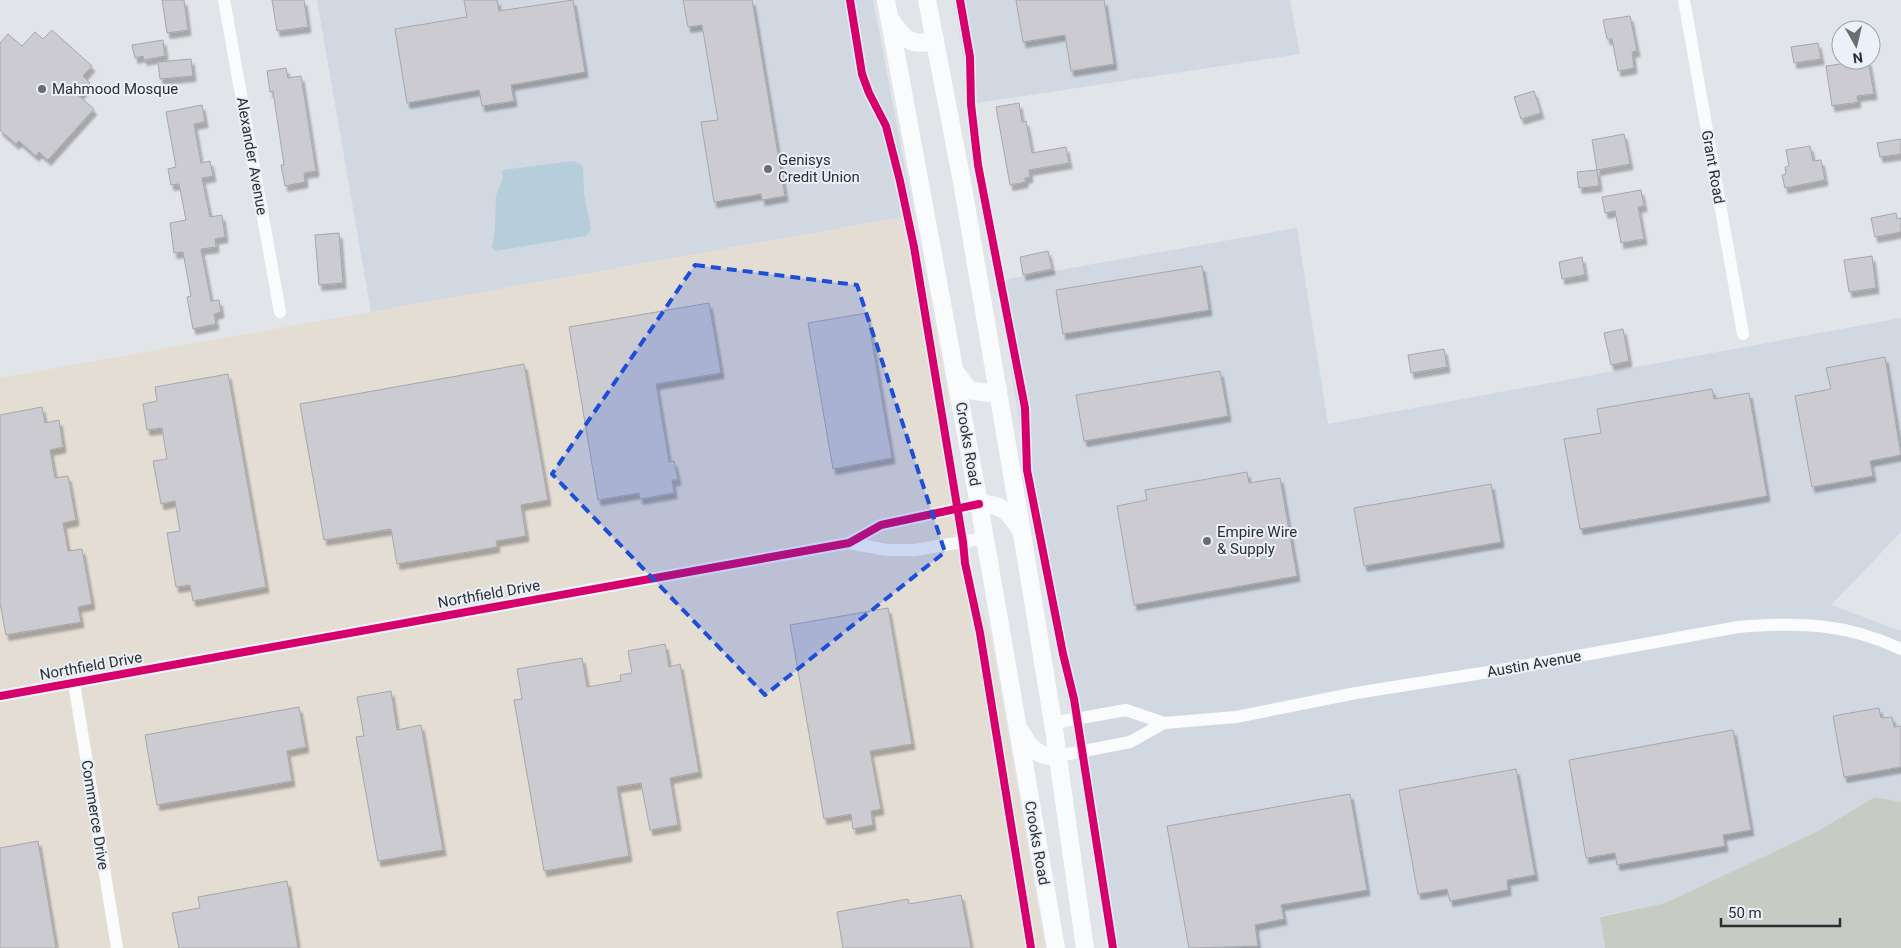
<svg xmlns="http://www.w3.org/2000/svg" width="1901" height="948" font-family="Roboto,sans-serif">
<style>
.built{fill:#d1d8e1}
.industrial{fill:#e3ddd4}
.green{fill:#c6ccc3}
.water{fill:#b6cedb}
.building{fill:#cccbd2;stroke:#a6a7aa;filter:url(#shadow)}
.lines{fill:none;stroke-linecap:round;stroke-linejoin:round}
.street{stroke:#fafbfc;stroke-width:12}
.secondary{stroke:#fafbfc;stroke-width:18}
.cycleway-casing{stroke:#ebf1f8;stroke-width:11}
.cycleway{stroke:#d6006c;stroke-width:8}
.marked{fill:#1d4ed8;fill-opacity:0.2;stroke:#1d4ed8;stroke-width:4;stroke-dasharray:10 6;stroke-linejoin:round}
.poi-dot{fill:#6b6e71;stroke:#ebf1f8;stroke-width:2}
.labels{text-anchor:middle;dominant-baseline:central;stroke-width:4;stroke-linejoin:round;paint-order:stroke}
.poi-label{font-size:15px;fill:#2c2e31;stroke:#ebf1f8;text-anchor:start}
.street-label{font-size:15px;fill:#2c2e31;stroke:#ebf1f8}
</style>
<defs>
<filter id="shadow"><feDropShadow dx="3" dy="5.5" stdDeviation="1" flood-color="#0004"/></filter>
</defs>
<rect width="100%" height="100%" fill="#e1e4e8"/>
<!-- built -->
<g class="built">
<polygon points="317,0 873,0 914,215 371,312"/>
<polygon points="954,0 1290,0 1300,54 971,104"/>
<polygon points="1297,228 1328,424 1901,318 1901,532 1831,605 1901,631 1901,802 1875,797 1818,831 1665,903 1600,916 1605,948 1112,948 1027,470 997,281"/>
</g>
<!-- industrial -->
<polygon class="industrial" points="914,215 946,385 950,455 971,575 991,637 1045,948 0,948 0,378"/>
<!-- green -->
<polygon class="green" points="1875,797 1901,802 1901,948 1605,948 1600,917 1665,903 1818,831"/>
<!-- water -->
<polygon class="water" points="574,161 583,166 584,193 591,229 586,236 496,251 492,248 495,228 496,195 503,178 502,170"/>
<!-- building -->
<g class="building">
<polygon points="162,0 184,0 188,30 167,33"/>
<polygon points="272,0 304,0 308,27 277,31"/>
<polygon points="464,0 497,0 499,11 573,0 585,72 511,85 514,101 482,106 479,90 407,103 395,29 467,17"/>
<polygon points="683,0 752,0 785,196 762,200 761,194 714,202 701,122 718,120 702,25 688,27"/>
<polygon points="1016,0 1104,0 1114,64 1071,71 1065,35 1023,42"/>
<polygon points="1630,16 1637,51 1632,52 1634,68 1618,71 1612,39 1607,39 1603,20"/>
<polygon points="52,30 92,66 83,76 90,83 79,96 94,109 48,160 39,152 36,156 19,141 16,144 0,130 0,43 8,34 22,46 35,32 43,39"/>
<polygon points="163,40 165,56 144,60 143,56 135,58 132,45"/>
<polygon points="1818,43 1821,59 1794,63 1791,47"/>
<polygon points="191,59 193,76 160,79 158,62"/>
<polygon points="1868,60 1874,94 1857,96 1858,102 1832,106 1826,66"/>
<polygon points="286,68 288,78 301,76 316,171 304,173 305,182 285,186 281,165 284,165 273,91 270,92 267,71"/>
<polygon points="1534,91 1541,113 1521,119 1514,97"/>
<polygon points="1019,103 1022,122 1026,121 1032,153 1066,147 1069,163 1029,170 1030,177 1025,178 1025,182 1010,185 996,107"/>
<polygon points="202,105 205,122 194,124 201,163 210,161 213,176 202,178 210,217 222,215 225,237 215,239 216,247 201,249 211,301 219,300 221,312 214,314 216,324 193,329 187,297 191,296 183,252 174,253 170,223 186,220 179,184 171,185 168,169 176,167 166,112"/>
<polygon points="1624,134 1630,164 1597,170 1592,140"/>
<polygon points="1901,139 1901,154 1880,157 1877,143"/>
<polygon points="1810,146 1813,161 1821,160 1825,180 1785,188 1782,175 1786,174 1785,167 1789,166 1786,150"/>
<polygon points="1597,170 1599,186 1579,188 1577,172"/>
<polygon points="1641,190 1644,206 1638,207 1644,239 1621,243 1615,211 1605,213 1602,197"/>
<polygon points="1896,213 1897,219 1901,218 1901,232 1875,237 1871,218"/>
<polygon points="339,233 343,283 319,285 315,235"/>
<polygon points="1048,251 1052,269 1023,275 1020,257"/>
<polygon points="1872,256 1876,288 1849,292 1844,260"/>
<polygon points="1582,257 1585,275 1562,279 1559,262"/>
<polygon points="1202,266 1209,310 1063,334 1056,290"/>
<polygon points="709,303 721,373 656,384 669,462 674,461 678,480 672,480 674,493 640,499 639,493 598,500 569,327"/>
<polygon points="867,313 892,458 833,469 808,323"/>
<polygon points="1623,329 1629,361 1611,365 1604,333"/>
<polygon points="1444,349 1447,367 1411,373 1408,355"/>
<polygon points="1885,357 1901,455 1870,461 1873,476 1812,487 1795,396 1831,389 1826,368"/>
<polygon points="524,364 548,500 521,505 526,536 496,541 497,547 397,564 391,529 324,540 300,404"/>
<polygon points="1220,371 1228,416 1084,441 1076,395"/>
<polygon points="228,374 266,587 193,601 190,585 176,587 167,533 180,531 175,501 161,504 153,461 167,459 162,428 147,430 143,404 157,401 155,387"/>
<polygon points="1712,389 1714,399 1749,393 1767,496 1580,529 1564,439 1601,433 1597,409"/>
<polygon points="42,407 45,423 59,420 63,447 50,450 55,478 68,476 76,520 63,523 68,551 82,549 92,604 78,607 81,622 6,635 0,603 0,415"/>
<polygon points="1247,472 1249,483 1280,478 1297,576 1134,605 1117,506 1147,500 1145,490"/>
<polygon points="1491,484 1501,542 1364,566 1354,508"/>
<polygon points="888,608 912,744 870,751 881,809 871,811 873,825 853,829 851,814 824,819 790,625"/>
<polygon points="665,644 669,667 680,664 699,772 670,778 678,825 650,830 641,783 617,787 629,856 544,871 514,700 522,699 517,669 582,658 587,687 621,681 620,675 632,673 628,651"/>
<polygon points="391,691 397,730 421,725 443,850 378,861 356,737 364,736 357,697"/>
<polygon points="299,707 306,747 287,751 292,781 157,805 145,735"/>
<polygon points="1879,708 1881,718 1892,717 1894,727 1901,726 1901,767 1844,777 1833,716"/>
<polygon points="1733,730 1751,830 1723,835 1725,846 1617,865 1615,853 1586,858 1569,760"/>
<polygon points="1516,769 1535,875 1507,880 1508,890 1450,901 1447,889 1418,894 1399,790"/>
<polygon points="1350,794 1367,890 1281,905 1284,919 1255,925 1258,946 1189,948 1167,826"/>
<polygon points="38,841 56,948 0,948 0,848"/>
<polygon points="287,881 298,948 179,948 172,913 200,908 198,897"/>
<polygon points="961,895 971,948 843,948 837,912 908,899 909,904"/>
</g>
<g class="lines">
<!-- street -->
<g class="street">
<polyline points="224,0 280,312"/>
<polyline points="1684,0 1743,334"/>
<polyline points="849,543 887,550 915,550 985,538"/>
<polyline points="74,683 117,948"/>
<polyline points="0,696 849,543 881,525 979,504"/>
<path d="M1053,723L1126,710L1164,723L1236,717L1356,693L1501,670L1738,627C1798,622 1846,623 1901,649"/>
<polyline points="1058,756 1130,742 1164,723"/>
</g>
<!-- secondary -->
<g class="secondary">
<polyline points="886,0 979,504 1056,948"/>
<polyline points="927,0 962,182 1018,509 1053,723 1085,948"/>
<path d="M891,20C902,38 914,49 935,39"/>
<polyline points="956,373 969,390 988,393 998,388"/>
<path d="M979,504C1000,503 1009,511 1020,529"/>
<path d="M1021,732C1030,749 1038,757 1058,756"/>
</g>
<defs>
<g id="cycleway">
<polyline points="850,0 862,74 869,93 886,126 900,181 914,247 963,542 965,563 980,633 1031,948"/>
<polyline points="960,0 970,57 971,104 978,165 1025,408 1027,470 1063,654 1074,699 1113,948"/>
<polyline points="0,696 849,543 881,525 979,504"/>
</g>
</defs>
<!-- cycleway casing -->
<use href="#cycleway" class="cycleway-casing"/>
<!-- cycleway -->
<use href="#cycleway" class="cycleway"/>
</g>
<!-- marked area -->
<path class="marked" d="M695,265L857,285L945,552L765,695L552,474Z"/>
<!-- markers -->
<g class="poi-dot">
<circle cx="42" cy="89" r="5"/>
<circle cx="768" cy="169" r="5"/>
<circle cx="1207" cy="541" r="5"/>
</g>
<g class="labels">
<!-- poi labels -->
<g class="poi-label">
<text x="52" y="89">Mahmood Mosque</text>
<text x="778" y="160">Genisys<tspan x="778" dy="17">Credit Union</tspan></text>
<text x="1217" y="532">Empire Wire<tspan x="1217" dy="17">&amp; Supply</tspan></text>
</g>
<!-- street labels -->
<g class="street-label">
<text transform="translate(252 156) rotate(80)">Alexander Avenue</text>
<text transform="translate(1713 167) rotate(80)">Grant Road</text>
<text transform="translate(968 444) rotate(80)">Crooks Road</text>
<text transform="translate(489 594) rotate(-10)">Northfield Drive</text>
<text transform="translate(1534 664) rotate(-10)">Austin Avenue</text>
<text transform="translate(91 666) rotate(-10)">Northfield Drive</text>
<text transform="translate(95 815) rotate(81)">Commerce Drive</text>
<text transform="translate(1037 843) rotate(80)">Crooks Road</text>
</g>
</g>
<!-- north arrow -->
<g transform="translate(1856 45) rotate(172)"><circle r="24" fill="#ebf1f8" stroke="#9fa3a8"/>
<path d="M0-4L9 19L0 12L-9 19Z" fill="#6b6e71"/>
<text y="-8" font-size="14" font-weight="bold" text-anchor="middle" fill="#2c2e31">N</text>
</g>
<!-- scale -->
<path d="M1721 918v8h119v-8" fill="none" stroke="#2c2e31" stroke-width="2.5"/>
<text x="1728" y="918" font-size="15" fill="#2c2e31" stroke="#ebf1f8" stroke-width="4" paint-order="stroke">50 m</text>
</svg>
